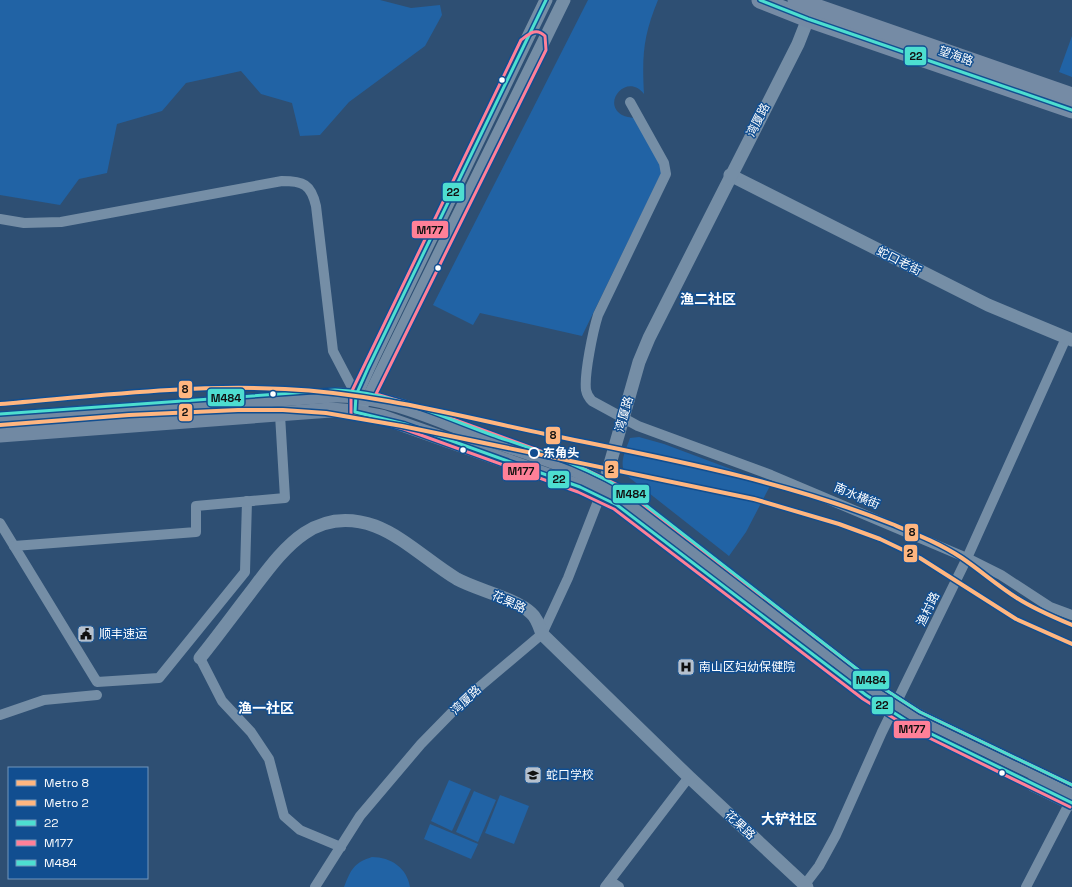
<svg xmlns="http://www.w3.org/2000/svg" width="1072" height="887" font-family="'Space Grotesk','Noto Sans SC',sans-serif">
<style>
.green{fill:#2163a5}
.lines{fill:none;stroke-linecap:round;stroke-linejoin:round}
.minor{stroke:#758ea6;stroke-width:10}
.tertiary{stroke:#758ea6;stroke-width:13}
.secondary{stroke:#7189a3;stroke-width:15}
.primary{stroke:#758ba5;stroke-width:17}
.bus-1-casing{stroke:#114e90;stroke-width:6}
.bus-2-casing{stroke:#114e90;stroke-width:6}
.bus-3-casing{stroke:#114e90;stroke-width:6}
.bus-1{stroke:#4dded0;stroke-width:3}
.bus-2{stroke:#ff8098;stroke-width:3}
.bus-3{stroke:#4dded0;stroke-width:3}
.metro-1-casing{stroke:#114e90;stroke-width:7}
.metro-2-casing{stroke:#114e90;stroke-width:7}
.metro-1{stroke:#ffb680;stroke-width:4}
.metro-2{stroke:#ffb680;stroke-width:4}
.bus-dot{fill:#fff;stroke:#114e90;stroke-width:1.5}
.stop-dot{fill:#114e90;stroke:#fff;stroke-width:2}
.labels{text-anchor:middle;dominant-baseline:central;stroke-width:3;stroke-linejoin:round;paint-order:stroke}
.street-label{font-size:12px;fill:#fff;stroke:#114e90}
.stop-label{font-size:12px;font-weight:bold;fill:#fff;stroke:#114e90;text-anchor:start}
.poi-label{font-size:12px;fill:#fff;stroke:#114e90;text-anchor:start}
.quarter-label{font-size:14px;font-weight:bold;fill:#fff;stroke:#114e90}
.line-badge{stroke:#114e90;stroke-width:1.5}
.pale-badge-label{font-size:11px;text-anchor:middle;font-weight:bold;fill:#111}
</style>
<rect width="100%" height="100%" fill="#2e4f73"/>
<!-- green -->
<g class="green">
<polygon points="0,0 380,0 411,8 440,5 442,15 425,46 349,102 320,135 300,136 292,103 261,94 241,71 186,83 162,111 117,124 107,173 79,179 60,205 0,195"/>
<path d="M588,0H658C643,36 642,56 644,94C627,72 601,103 622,115C626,117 630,117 634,118L661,166V174L582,336L480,313L473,325L433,305Z"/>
<polygon points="1072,36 1072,77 1059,72"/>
<path d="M639,437L664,444L771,484L746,532L729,556L626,475C618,463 626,450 630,438Z"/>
<polygon points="449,780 471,789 452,831 431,821"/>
<polygon points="474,791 496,800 478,842 456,832"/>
<polygon points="500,795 529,806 514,844 485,833"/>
<polygon points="430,824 478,844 471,859 424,839"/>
<path d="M372,857C391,857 407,868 410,887H344C351,870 353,863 372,857Z"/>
</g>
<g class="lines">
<!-- minor -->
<g class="minor">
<path d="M630,102L664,163L666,174L598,315C593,331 584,374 586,390C587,395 589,398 592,401L638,426L771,475L967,558L1001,575L1050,607L1072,615"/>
<path d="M0,219L24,223L61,222L282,181C303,181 311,184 316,206L333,351L356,395"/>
<polyline points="0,523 97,682 159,678 245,572 247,501"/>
<polyline points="14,546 196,532 196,506 285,498 280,415"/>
<polyline points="200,658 222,701 251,732 269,759 284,816 300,830 341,847"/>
<polyline points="0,715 44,700 97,695"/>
<polyline points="610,881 619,887"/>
<polyline points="315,887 360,816 421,744 465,699 542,634 568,578 600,496"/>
<polyline points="605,887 689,777"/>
<polyline points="803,887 819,866 836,835 882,732 967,558 1066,338"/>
<polyline points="1026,887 1070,802"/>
</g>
<!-- tertiary -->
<g class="tertiary">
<polyline points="730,175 988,305 1072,340"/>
<polyline points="361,405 369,397 564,0"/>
<polyline points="355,406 356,395 374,356 546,0"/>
<polyline points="602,492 639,362 649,338 798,44 811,11"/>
<path d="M200,658C217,637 233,615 250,593C282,551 313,504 375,526C404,537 430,563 457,579C477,590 515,598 531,613C537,618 539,626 542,634L689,777L807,887"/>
</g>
<!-- secondary -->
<g class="secondary">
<path d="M0,419L335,395C386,394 441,421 489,439C537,456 589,470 631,500L872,687L918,716L1072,791"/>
<polyline points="0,435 331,410 355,412 382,417 580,487 617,505 826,664"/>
<polyline points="1033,784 1072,803"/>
</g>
<!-- primary -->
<g class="primary">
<polyline points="760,0 808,19 1072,110"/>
<polyline points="796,0 1072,96"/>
</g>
<defs>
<g id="bus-1">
<polyline points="546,0 368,368 356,395 355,412 405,424 580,487 617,505 866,695 913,725 1072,803"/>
<polyline points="760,0 808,19 1072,110"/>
</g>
<path id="bus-2" d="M1070,807L911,729L863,699L614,509L578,492L404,429L351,415V393L521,40C529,34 536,27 545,36L546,50L376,394L420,407L568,461L618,485L875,683L920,712L1072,785"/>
<path id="bus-3" d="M0,414L335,390C391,392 440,416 492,435C541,452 590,467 634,496L875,683L920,712L1072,785"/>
</defs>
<!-- bus-1 casing -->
<use href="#bus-1" class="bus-1-casing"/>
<!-- bus-2 casing -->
<use href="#bus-2" class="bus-2-casing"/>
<!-- bus-3 casing -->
<use href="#bus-3" class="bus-3-casing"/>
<!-- bus-1 -->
<use href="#bus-1" class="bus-1"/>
<!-- bus-2 -->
<use href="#bus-2" class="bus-2"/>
<!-- bus-3 -->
<use href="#bus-3" class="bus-3"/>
<defs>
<path id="metro-1" d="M0,404C95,396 190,384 285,389C373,393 459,416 545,434C662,458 780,479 892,524C916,534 941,544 962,558C981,571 998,586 1017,598C1034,609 1053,617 1072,625"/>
<polyline id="metro-2" points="0,425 129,415 238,410 283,410 326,413 402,426 754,499 839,524 880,539 920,558 1016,619 1072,644"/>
</defs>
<!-- metro-1 casing -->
<use href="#metro-1" class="metro-1-casing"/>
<!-- metro-2 casing -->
<use href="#metro-2" class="metro-2-casing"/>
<!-- metro-1 -->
<use href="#metro-1" class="metro-1"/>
<!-- metro-2 -->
<use href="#metro-2" class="metro-2"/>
</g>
<!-- icons -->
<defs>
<symbol id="civic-square" viewBox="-11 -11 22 22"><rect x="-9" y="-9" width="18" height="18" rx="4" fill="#b6c1ce" stroke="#114e90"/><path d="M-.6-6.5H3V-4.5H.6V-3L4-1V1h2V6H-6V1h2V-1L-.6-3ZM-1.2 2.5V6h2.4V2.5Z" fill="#111"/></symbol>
<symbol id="hospital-square" viewBox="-11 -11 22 22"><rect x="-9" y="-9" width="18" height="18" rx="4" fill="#b6c1ce" stroke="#114e90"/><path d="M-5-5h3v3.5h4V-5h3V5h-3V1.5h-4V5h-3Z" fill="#111"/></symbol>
<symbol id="school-square" viewBox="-11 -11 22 22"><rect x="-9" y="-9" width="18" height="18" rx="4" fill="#b6c1ce" stroke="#114e90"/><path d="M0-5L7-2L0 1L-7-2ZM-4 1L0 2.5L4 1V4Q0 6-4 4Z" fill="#111"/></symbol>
</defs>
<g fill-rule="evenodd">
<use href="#civic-square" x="76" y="624" width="20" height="20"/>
<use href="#hospital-square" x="676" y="657" width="20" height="20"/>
<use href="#school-square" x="523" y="765" width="20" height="20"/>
</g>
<!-- markers -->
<g class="bus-dot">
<circle cx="502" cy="80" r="3.5"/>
<circle cx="438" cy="268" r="3.5"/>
<circle cx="273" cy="394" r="3.5"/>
<circle cx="463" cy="450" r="3.5"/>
<circle cx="1002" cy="773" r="3.5"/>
</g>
<circle class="stop-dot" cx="534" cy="453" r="5"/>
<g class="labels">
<!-- street labels -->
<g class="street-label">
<text transform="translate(956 56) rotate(19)">望海路</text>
<text transform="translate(758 120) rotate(-63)">湾厦路</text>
<text transform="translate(899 261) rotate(27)">蛇口老街</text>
<text transform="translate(624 414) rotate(-74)">湾厦路</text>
<text transform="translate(857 496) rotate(23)">南水横街</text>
<text transform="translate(509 602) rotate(24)">花果路</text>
<text transform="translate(928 609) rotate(-64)">渔村路</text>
<text transform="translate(466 700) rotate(-43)">湾厦路</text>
<text transform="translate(740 825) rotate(43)">花果路</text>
</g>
<!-- stop labels -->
<g class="stop-label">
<text x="543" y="453">东角头</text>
</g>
<!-- poi labels -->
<g class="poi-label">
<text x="99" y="634">顺丰速运</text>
<text x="699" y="667">南山区妇幼保健院</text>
<text x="546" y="775">蛇口学校</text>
</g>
<!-- quarter labels -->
<g class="quarter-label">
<text x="708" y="299">渔二社区</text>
<text x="266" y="708">渔一社区</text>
<text x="789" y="819">大铲社区</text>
</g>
</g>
<g class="line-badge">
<rect x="904" y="46" width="23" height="20" rx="4" fill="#4dded0"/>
<rect x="442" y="182" width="23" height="20" rx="4" fill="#4dded0"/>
<rect x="411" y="220" width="38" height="19" rx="4" fill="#ff8098"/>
<rect x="178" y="380" width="15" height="19" rx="4" fill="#ffb680"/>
<rect x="207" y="388" width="38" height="19" rx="4" fill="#4dded0"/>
<rect x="178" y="403" width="15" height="19" rx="4" fill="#ffb680"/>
<rect x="545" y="426" width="16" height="19" rx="4" fill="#ffb680"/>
<rect x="604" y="460" width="15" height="19" rx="4" fill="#ffb680"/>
<rect x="502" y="462" width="38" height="19" rx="4" fill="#ff8098"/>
<rect x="547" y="470" width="23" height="19" rx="4" fill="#4dded0"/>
<rect x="612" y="484" width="38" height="20" rx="4" fill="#4dded0"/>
<rect x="904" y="523" width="15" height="19" rx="4" fill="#ffb680"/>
<rect x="903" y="544" width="15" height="19" rx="4" fill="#ffb680"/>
<rect x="852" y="670" width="38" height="20" rx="4" fill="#4dded0"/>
<rect x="871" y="696" width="23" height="19" rx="4" fill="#4dded0"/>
<rect x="893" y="720" width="38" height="19" rx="4" fill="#ff8098"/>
</g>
<g class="pale-badge-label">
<text x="916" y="60">22</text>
<text x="453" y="196">22</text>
<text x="430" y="234">M177</text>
<text x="185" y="393">8</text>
<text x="226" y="402">M484</text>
<text x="185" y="416">2</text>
<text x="553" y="439">8</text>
<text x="611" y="473">2</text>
<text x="521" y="475">M177</text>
<text x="559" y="483">22</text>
<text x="631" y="498">M484</text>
<text x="912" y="536">8</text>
<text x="910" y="557">2</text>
<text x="871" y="684">M484</text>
<text x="882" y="709">22</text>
<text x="912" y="733">M177</text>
</g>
<!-- legend -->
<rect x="8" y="767" width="140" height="112" fill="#114e90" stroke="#7095bc"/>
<rect x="16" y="780" width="20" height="6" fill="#ffb680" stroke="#7095bc"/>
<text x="44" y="787" font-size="12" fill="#ffffff">Metro 8</text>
<rect x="16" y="800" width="20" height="6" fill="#ffb680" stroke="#7095bc"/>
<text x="44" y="807" font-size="12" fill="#ffffff">Metro 2</text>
<rect x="16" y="820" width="20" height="6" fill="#4dded0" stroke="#7095bc"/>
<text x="44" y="827" font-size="12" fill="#ffffff">22</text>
<rect x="16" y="840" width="20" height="6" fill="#ff8098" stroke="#7095bc"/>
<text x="44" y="847" font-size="12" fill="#ffffff">M177</text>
<rect x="16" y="860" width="20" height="6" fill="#4dded0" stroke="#7095bc"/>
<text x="44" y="867" font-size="12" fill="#ffffff">M484</text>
</svg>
